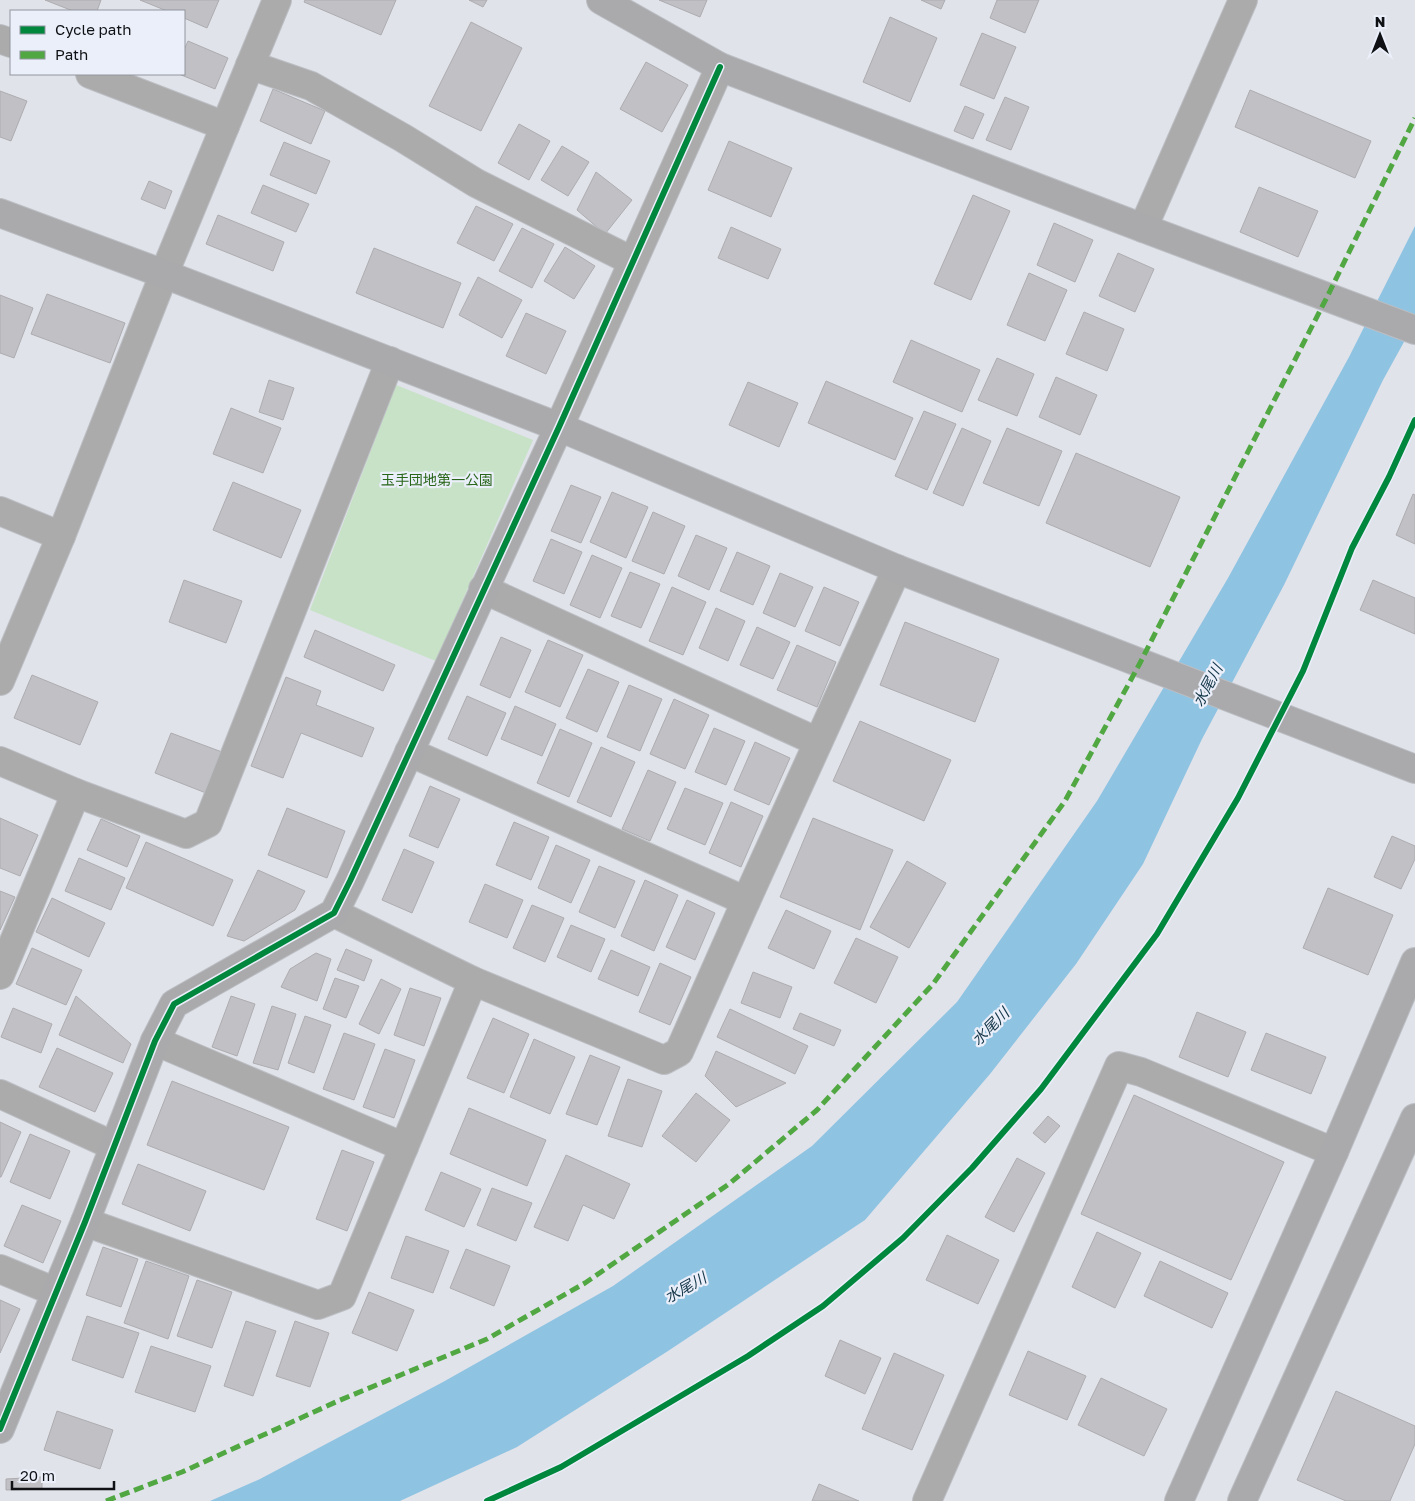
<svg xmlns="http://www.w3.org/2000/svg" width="1415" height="1501" font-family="'Golos Text','Noto Sans JP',sans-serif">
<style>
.green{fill:#c7e2c6}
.water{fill:#8fc3e2}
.building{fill:#c1c0c4;stroke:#adacb0}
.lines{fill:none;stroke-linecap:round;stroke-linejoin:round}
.street-casing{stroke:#bbbec3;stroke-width:30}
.secondary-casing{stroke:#bbbec3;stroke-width:30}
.street{stroke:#acabab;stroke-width:28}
.secondary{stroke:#aaaaac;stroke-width:28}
.quiet{stroke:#51a842;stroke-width:5;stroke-dasharray:10 5;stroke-linecap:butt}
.cycleway-casing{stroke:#eaeffa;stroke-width:9}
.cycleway{stroke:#00873e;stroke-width:6}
.labels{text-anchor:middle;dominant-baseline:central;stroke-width:4.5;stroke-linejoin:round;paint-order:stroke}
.park-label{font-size:14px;fill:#29661a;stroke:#eaeffa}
.water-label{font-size:15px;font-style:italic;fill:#153648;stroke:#eaeffa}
</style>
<rect width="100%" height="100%" fill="#e0e3ea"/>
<!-- green -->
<polygon class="green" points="396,385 533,440 436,661 310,610"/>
<!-- water -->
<polygon class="water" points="1415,226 1415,322 1383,380 1284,585 1202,739 1143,864 1076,964 990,1074 865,1220 668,1351 517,1447 400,1501 210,1501 260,1479 443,1382 613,1286 812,1146 957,1002 1097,801 1228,578 1349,357"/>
<!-- building -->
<g class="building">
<polygon points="45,0 101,0 97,11 73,11"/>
<polygon points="140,0 219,0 207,28 184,18 184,11 167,11"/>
<polygon points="305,0 396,0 381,35 304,2"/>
<polygon points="469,0 487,0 483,7"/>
<polygon points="659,0 707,0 700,17"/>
<polygon points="921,0 945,0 941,9"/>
<polygon points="997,0 1039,0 1025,33 990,18"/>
<polygon points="890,17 937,38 910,102 863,82"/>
<polygon points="471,22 522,48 481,131 429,106"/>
<polygon points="982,33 1016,47 994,99 960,85"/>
<polygon points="188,41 228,58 215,89 179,74 184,74 184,50"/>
<polygon points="646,62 688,85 662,132 620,109"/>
<polygon points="273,89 325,111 311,144 260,121"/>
<polygon points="1250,90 1371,141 1355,178 1235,127"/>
<polygon points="0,91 27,101 11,141 0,137"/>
<polygon points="1005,97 1029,107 1011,150 986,140"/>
<polygon points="965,106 984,114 973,139 954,131"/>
<polygon points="519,124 550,141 529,180 498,163"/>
<polygon points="729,141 792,168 771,217 708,190"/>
<polygon points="284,142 330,161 316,194 270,175"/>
<polygon points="562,146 589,162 568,196 541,180"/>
<polygon points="596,172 632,200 605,234 577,210"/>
<polygon points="149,181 172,191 165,209 141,199"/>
<polygon points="263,185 309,204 296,232 251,213"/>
<polygon points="1259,187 1318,211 1298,257 1240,232"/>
<polygon points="973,195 1010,211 971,300 934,284"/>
<polygon points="476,206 513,224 494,261 457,243"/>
<polygon points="218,215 284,242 273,271 206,244"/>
<polygon points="1054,223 1093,240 1075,282 1037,265"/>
<polygon points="731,227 781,249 768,279 718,258"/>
<polygon points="522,228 554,244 532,288 499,271"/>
<polygon points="565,247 595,266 574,299 544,281"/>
<polygon points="374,248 461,283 443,328 356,293"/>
<polygon points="1118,253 1154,269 1135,312 1099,296"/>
<polygon points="1029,273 1067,290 1045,341 1007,325"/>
<polygon points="478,277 522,300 502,338 459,315"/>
<polygon points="47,294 125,323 110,363 31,334"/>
<polygon points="0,295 33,308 14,358 0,353"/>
<polygon points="1084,312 1124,329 1107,371 1066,354"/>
<polygon points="526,313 566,331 546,374 506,356"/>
<polygon points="911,340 980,370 962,412 893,382"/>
<polygon points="997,358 1034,374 1017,416 978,400"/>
<polygon points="1056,377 1097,395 1080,435 1039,417"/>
<polygon points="269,380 294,388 283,420 259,412"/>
<polygon points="826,381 913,418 895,460 808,423"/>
<polygon points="748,382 798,403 779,447 729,425"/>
<polygon points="231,408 281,428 263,473 213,454"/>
<polygon points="924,411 956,424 927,490 895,476"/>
<polygon points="962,428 991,441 963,506 933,493"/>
<polygon points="1007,428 1062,451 1039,506 983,483"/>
<polygon points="1076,453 1180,497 1150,567 1046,523"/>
<polygon points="233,482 301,510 281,558 213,530"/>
<polygon points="571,485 601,497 581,543 551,531"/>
<polygon points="612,492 648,507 626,558 590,542"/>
<polygon points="1413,494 1415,495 1415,544 1396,535"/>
<polygon points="653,512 685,526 664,574 632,561"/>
<polygon points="696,535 727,548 709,590 678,576"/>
<polygon points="551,539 582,552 564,594 533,581"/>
<polygon points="737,552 770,566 753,605 720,591"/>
<polygon points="592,555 622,568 600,618 570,605"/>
<polygon points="630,572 660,584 641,628 611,616"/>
<polygon points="780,573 813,587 795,627 763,613"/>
<polygon points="184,580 242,601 226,643 169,622"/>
<polygon points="1373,580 1415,598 1415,634 1360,610"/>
<polygon points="672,587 706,602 683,655 649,641"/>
<polygon points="824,587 859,602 840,646 805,631"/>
<polygon points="716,608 745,621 728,661 699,648"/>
<polygon points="905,622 999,659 975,722 880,685"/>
<polygon points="757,627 790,642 773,679 740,665"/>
<polygon points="315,630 395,665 383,691 304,657"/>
<polygon points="501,637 531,650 510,698 480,685"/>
<polygon points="548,640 583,655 560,707 525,692"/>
<polygon points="797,645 836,662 817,707 777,690"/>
<polygon points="588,669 619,682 597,732 566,718"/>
<polygon points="32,675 98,702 80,745 14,718"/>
<polygon points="286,677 321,691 316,705 374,728 362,757 301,733 283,778 251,766"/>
<polygon points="629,685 662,699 640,751 607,737"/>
<polygon points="467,696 506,713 487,756 448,739"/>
<polygon points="674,699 709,715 685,769 650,754"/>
<polygon points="515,706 556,724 542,756 501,739"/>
<polygon points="860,721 951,760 924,821 833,781"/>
<polygon points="714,728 745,741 726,785 695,772"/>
<polygon points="560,729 592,743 569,797 537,783"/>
<polygon points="171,733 222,752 206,793 155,773"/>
<polygon points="755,742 790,758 769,805 734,790"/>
<polygon points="601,747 635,762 611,817 577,802"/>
<polygon points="648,770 676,782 650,841 622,829"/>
<polygon points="430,786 460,799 438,848 409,836"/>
<polygon points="685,788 723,803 705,845 667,829"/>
<polygon points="731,802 763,816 741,867 709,853"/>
<polygon points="287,808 345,831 327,878 268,855"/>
<polygon points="0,818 38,835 20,876 0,868"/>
<polygon points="813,818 893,850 860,930 780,897"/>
<polygon points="101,819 140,836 127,867 87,850"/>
<polygon points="514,822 549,837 531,880 496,865"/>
<polygon points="1392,836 1415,846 1415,859 1401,889 1374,877"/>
<polygon points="146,842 233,880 213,926 126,888"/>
<polygon points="556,845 590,860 571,903 538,888"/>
<polygon points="404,849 434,862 412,913 382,900"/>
<polygon points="79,858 125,878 111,910 65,891"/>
<polygon points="907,861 946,883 909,948 870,927"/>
<polygon points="599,866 635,881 615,928 579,912"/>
<polygon points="258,870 305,891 295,910 244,941 227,936"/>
<polygon points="645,880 678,895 654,951 621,936"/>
<polygon points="485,884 523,900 507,938 469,922"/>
<polygon points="1328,888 1393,915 1368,975 1303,948"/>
<polygon points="0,891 15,897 0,930"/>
<polygon points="52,898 105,923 89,957 36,932"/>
<polygon points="687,900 715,913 695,960 666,947"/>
<polygon points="532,905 564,918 545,962 513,948"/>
<polygon points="786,910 831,931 814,969 768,948"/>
<polygon points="571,925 605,939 591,972 557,957"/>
<polygon points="856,938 898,957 876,1003 834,983"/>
<polygon points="32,948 82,970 66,1005 16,984"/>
<polygon points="346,949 372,960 364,981 337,970"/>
<polygon points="611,950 650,967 638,996 598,979"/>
<polygon points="316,953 331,959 317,1001 281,987 290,969"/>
<polygon points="660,963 691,977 670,1025 639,1012"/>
<polygon points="753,972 792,987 780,1018 741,1003"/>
<polygon points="335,978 359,986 346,1018 323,1009"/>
<polygon points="381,979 401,989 379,1034 359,1024"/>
<polygon points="410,988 441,998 424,1046 394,1035"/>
<polygon points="76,996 131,1044 123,1063 59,1035"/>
<polygon points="231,996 255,1004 237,1056 212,1047"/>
<polygon points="272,1006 296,1014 278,1070 253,1063"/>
<polygon points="13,1008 52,1024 41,1053 1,1037"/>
<polygon points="730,1009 808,1046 795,1074 717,1037"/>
<polygon points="1197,1012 1246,1032 1228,1077 1179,1057"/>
<polygon points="800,1013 841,1030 834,1046 793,1029"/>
<polygon points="305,1016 331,1025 314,1073 288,1063"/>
<polygon points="493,1018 529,1034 504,1093 467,1078"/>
<polygon points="344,1033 375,1044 354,1100 323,1089"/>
<polygon points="1266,1033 1326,1057 1311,1094 1251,1070"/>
<polygon points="534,1039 575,1057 550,1114 510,1097"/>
<polygon points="57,1048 113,1073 95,1112 39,1087"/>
<polygon points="385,1049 415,1060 394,1118 363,1107"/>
<polygon points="716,1051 786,1083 736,1107 705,1076"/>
<polygon points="590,1055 620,1067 597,1125 566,1114"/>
<polygon points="628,1079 662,1091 642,1147 608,1136"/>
<polygon points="172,1081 289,1127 264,1190 147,1145"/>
<polygon points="696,1093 730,1120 696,1162 662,1136"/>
<polygon points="1134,1095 1284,1162 1231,1280 1081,1214"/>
<polygon points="469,1108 546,1140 527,1186 450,1154"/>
<polygon points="1048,1116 1060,1126 1045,1143 1033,1133"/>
<polygon points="0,1122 21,1132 1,1177 0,1177"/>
<polygon points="30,1134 70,1151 50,1199 10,1182"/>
<polygon points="342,1150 374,1162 347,1231 316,1219"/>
<polygon points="566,1155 630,1184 614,1219 583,1205 568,1241 534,1227"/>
<polygon points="1017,1158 1045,1173 1014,1232 985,1217"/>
<polygon points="138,1164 206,1191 190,1231 122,1204"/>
<polygon points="441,1172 481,1189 464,1227 425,1210"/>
<polygon points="492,1188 532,1203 516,1241 477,1225"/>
<polygon points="22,1205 61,1221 43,1263 4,1246"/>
<polygon points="1097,1232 1141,1253 1115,1308 1072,1287"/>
<polygon points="947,1235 999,1260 978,1304 926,1280"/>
<polygon points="406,1236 449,1251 433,1293 391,1278"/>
<polygon points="103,1247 138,1259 121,1307 86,1295"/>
<polygon points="466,1249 510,1266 494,1306 450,1288"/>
<polygon points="146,1261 189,1276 168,1339 124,1323"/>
<polygon points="1160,1261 1228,1293 1212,1328 1144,1296"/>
<polygon points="197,1280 232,1292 212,1348 177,1336"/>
<polygon points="369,1292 414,1310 397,1351 352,1333"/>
<polygon points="0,1300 20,1309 0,1353"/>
<polygon points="87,1316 139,1333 123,1378 72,1360"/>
<polygon points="246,1321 276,1331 253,1396 224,1386"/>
<polygon points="295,1321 329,1333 310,1387 276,1376"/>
<polygon points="840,1340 881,1358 865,1394 825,1376"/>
<polygon points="151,1346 211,1366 195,1412 135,1392"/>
<polygon points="1028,1351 1086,1376 1067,1420 1009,1395"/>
<polygon points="894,1353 944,1375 912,1450 862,1429"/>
<polygon points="1101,1378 1167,1409 1144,1456 1078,1425"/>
<polygon points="1336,1391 1415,1426 1415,1444 1390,1501 1346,1501 1297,1480"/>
<polygon points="57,1411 113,1430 100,1469 44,1450"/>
<polygon points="42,1477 42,1489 6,1490 6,1479"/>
<polygon points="819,1484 859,1501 812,1501"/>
</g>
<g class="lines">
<defs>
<g id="street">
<polyline points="0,39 11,43"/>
<polyline points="250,65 311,86 403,138 476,183 632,261"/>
<polyline points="90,74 225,126"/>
<polyline points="1143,228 1243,0"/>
<polyline points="559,427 720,67"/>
<polyline points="0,511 61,536"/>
<polyline points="483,589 818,742"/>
<polyline points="0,681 61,536 164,274 277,0"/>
<polyline points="409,752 746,901"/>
<polyline points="0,761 76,793 186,834 208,823 390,361"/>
<polyline points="334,913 473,981 664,1060 679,1052 746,901 897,569"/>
<polyline points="0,975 76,793"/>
<polyline points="155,1041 404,1147"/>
<polyline points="0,1094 114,1146"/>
<polyline points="85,1222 318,1305 342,1296 473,981"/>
<polyline points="0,1269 56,1292"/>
<polyline points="927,1501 1119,1066 1141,1072 1334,1152"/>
</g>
<g id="secondary">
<polyline points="601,0 720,67 1143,228 1415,330"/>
<polyline points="0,213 164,274 559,427 897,569 1415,769"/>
<polyline points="0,1429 85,1222 155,1041 174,1004 334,913 350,881 559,427"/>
<polyline points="1179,1501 1334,1152 1415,962"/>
<polyline points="1242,1501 1415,1118"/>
</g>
</defs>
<!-- street casing -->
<use href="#street" class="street-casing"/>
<!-- secondary casing -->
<use href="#secondary" class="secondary-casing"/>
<!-- street -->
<use href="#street" class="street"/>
<!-- secondary -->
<use href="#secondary" class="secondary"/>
<!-- quiet -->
<polyline class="quiet" points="106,1501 182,1472 338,1401 487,1339 585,1283 729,1184 817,1110 933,984 1065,801 1140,663 1327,297 1415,118"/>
<defs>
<g id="cycleway">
<polyline points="0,1429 85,1222 155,1041 174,1004 334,913 350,881 559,427 720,67"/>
<polyline points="487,1501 561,1467 748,1356 823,1306 903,1238 972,1168 1041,1089 1157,934 1238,798 1303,671 1352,548 1389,477 1415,420"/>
</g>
</defs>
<!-- cycleway casing -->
<use href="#cycleway" class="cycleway-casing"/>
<!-- cycleway -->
<use href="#cycleway" class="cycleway"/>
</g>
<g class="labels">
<!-- park labels -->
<g class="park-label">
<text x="437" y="479">玉手団地第一公園</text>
</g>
<!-- water labels -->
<g class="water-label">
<text transform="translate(1207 685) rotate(-62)">水尾川</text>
<text transform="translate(990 1026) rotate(-45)">水尾川</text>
<text transform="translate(685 1287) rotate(-29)">水尾川</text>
</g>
</g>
<!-- legend -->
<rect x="10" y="10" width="175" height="65" fill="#eaeffa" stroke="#92969e"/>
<rect x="20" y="26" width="25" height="8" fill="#00873e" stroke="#92969e"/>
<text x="55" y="35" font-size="15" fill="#0f1114">Cycle path</text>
<rect x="20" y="51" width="25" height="8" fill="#51a842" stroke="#92969e"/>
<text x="55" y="60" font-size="15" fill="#0f1114">Path</text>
<!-- north arrow -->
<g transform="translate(1380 35)" stroke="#eaeffa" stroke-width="4" paint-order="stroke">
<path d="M0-4L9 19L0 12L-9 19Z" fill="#0f1114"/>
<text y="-8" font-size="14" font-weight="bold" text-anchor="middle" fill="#0f1114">N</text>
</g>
<!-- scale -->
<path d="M12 1481v8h102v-8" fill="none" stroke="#0f1114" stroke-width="2.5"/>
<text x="20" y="1481" font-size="15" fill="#0f1114" stroke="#eaeffa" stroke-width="4" paint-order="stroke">20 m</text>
</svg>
